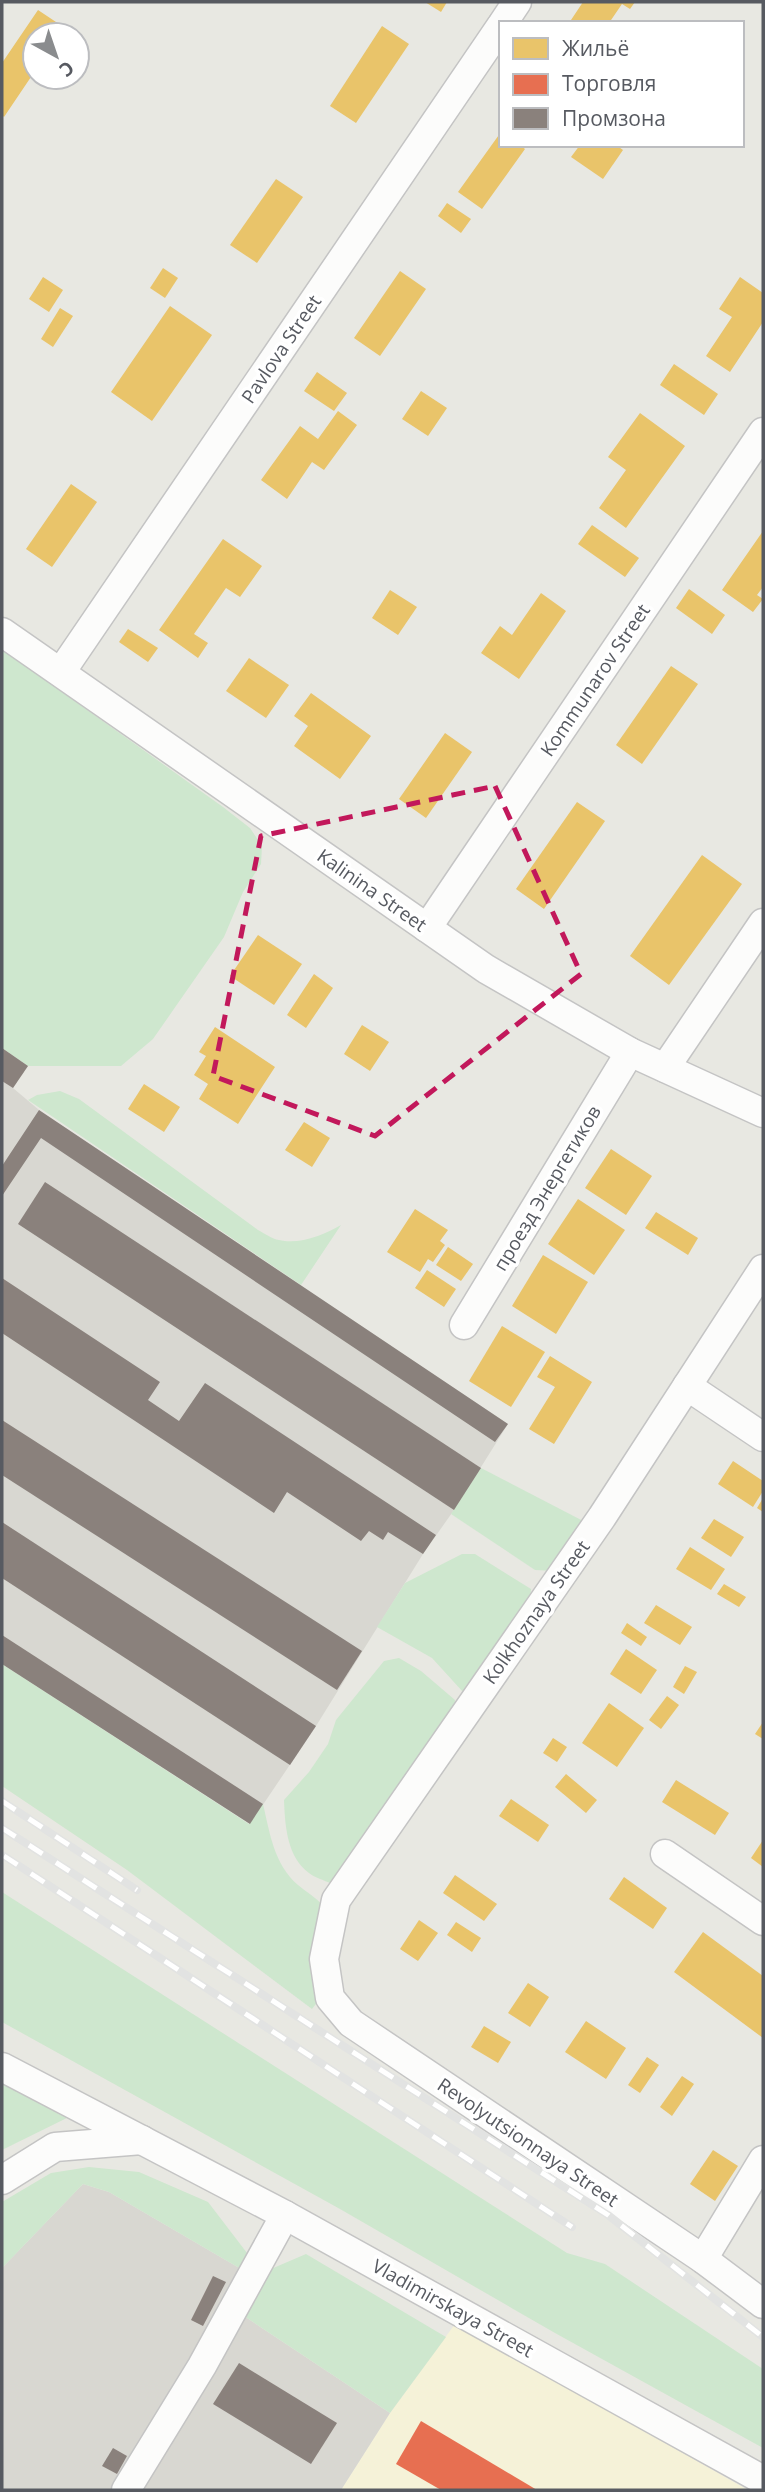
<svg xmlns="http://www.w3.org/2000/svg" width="765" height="2492" font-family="'Open Sans',sans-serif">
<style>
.commercial{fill:#f5f2d8}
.industrial{fill:#d8d7d1}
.green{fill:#cee7ce}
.homes{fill:#e9c46a}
.shops{fill:#e76f51}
.industry{fill:#8a817c}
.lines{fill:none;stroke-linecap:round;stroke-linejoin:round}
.minor-casing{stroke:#c4c4c4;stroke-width:31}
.minor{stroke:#fcfcfb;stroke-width:28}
.rail-casing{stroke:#e2e3e2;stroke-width:8}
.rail{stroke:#fff;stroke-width:5;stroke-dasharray:16;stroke-linecap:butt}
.marked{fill:none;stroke:#c2185b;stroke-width:5;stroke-dasharray:14 9;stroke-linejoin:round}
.labels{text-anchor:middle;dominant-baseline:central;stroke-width:7;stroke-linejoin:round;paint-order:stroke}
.street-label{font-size:19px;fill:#575a61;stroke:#fff}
</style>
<rect width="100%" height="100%" fill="#e8e8e2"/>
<!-- commercial -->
<polygon class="commercial" points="455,2324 748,2490 341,2490 390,2413"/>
<!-- industrial -->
<g class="industrial">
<polygon points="2,1048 28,1066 13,1088 39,1110 508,1424 454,1510 423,1554 316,1726 250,1824 2,1664"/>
<polygon points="83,2184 109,2192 241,2269 241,2314 390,2413 341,2490 2,2490 2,2268"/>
</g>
<!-- green -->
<g class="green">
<polygon points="2,649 223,807 250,828 262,846 261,864 243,892 224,937 192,983 153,1039 121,1066 28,1066 2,1048"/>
<path d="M60,1091L79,1099L258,1230C264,1233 272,1239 279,1240C299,1245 324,1235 341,1225L301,1285L28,1100L37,1095Z"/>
<polygon points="481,1468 587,1523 554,1571 535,1570 451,1514"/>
<polygon points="462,1554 475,1554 531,1589 530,1601 473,1692 463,1692 432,1658 377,1627 405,1583"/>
<path d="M399,1658L421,1671L455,1700L454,1711L344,1878L330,1883C324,1880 315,1878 309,1873C287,1857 285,1826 284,1800L309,1772L328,1744L336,1720L384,1661Z"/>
<path d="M2,1664L249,1824L263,1804C270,1834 274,1864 298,1885C309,1894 319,1899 327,1911L319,2000L312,2009L127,1870L2,1786Z"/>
<polygon points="2,1892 567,2253 605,2264 763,2369 763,2448 555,2333 340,2209 2,2022"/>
<polygon points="2,2072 77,2113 2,2150"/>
<polygon points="89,2167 139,2172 208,2202 247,2253 241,2269 109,2192 83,2184 2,2268 2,2202 51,2173"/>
<polygon points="306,2254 446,2337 390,2413 241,2314 264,2272"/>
</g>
<!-- homes -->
<g class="homes">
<polygon points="425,2 447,2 441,12"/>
<polygon points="583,2 635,2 630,9 622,4 609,23 569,23"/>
<polygon points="38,10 65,28 60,35 35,35 35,71 4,117 2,115 2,63"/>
<polygon points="382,26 409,44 356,123 330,106"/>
<polygon points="501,132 501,145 520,145 525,149 482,209 458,192"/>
<polygon points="580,145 616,145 623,150 603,179 571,157"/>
<polygon points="276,179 303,197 257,263 230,245"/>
<polygon points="447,203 471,219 461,233 438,216"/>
<polygon points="163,268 178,278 165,298 150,288"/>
<polygon points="400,271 426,289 380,356 354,338"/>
<polygon points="43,277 63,290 49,312 29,299"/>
<polygon points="740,277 763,293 763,322 730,372 706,356 732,317 719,309"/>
<polygon points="170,306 212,335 152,421 111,392"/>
<polygon points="60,308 73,316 53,347 41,339"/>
<polygon points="674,364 718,394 704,415 660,385"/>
<polygon points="317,372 347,393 334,411 304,391"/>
<polygon points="421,391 447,408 428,436 402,419"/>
<polygon points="338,411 357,425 324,470 312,462 287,499 261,480 300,426 318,439"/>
<polygon points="640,413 685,446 626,528 599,508 626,470 608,457"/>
<polygon points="71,484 97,502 52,567 26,549"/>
<polygon points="592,525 639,558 625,577 578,544"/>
<polygon points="763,531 763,587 757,595 763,599 753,612 722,590"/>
<polygon points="223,539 262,566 240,597 226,588 194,634 208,643 198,658 159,630"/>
<polygon points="689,589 725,615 712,634 676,608"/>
<polygon points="390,590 417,607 398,635 372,618"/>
<polygon points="541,593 566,611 519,679 481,653 500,626 512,635"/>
<polygon points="128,629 158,648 148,662 119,642"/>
<polygon points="249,658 289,685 266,718 226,691"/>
<polygon points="671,666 698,684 642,764 616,745"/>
<polygon points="311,693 371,736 340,779 294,746 308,726 294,716"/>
<polygon points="445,733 472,752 426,818 399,799"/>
<polygon points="577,802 605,821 544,909 516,889"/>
<polygon points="702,855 742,884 669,985 630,956"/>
<polygon points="258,935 302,964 274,1005 230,976"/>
<polygon points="314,974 333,988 306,1028 287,1015"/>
<polygon points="362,1025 389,1042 370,1071 344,1054"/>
<polygon points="215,1027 275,1067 238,1124 199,1099 208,1084 194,1075 206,1056 199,1052"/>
<polygon points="144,1084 180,1107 164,1132 128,1109"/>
<polygon points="304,1122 330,1138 312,1167 285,1150"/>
<polygon points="611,1149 652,1176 626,1215 585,1188"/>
<polygon points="578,1199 625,1230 594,1275 548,1244"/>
<polygon points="415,1209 448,1230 440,1241 445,1245 433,1262 428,1259 420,1272 387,1252"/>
<polygon points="656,1212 698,1238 688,1255 645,1228"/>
<polygon points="448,1247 473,1264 461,1281 436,1265"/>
<polygon points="543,1255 588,1282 556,1334 512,1306"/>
<polygon points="427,1270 456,1289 444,1307 415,1288"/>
<polygon points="502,1326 545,1352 511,1407 469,1381"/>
<polygon points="550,1356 592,1382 554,1444 529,1429 555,1387 537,1377"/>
<polygon points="733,1461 763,1481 763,1491 753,1507 718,1484"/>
<polygon points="763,1498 763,1512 757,1508"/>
<polygon points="714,1519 744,1537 731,1557 701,1538"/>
<polygon points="690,1547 725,1569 711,1590 676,1569"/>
<polygon points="724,1584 746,1597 739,1607 717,1594"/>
<polygon points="656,1605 692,1627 680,1645 644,1623"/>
<polygon points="627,1623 647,1637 641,1646 621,1633"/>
<polygon points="626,1649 657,1670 641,1694 610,1674"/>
<polygon points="685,1666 697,1672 684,1694 673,1687"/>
<polygon points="667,1696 679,1705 661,1729 649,1720"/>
<polygon points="609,1703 644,1728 617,1767 582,1743"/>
<polygon points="763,1722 763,1739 755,1734"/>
<polygon points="553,1738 567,1747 557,1762 543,1753"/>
<polygon points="566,1774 597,1800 586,1813 555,1787"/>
<polygon points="676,1780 729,1813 715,1835 662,1802"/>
<polygon points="511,1799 549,1825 538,1842 499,1816"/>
<polygon points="763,1840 763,1867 751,1858"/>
<polygon points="455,1875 497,1904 484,1921 443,1893"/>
<polygon points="624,1877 667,1908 653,1929 609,1899"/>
<polygon points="419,1920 438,1933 418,1961 400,1949"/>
<polygon points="456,1922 481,1938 472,1952 447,1935"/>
<polygon points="703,1932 763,1976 763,2038 674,1972"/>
<polygon points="528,1983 549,1997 530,2027 508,2013"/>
<polygon points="586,2021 626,2048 606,2079 565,2052"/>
<polygon points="484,2026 511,2042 498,2063 471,2047"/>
<polygon points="647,2057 659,2065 640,2093 628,2085"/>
<polygon points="682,2076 694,2084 672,2116 660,2107"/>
<polygon points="713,2150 738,2166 715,2201 690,2184"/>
</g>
<!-- shops -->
<polygon class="shops" points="421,2421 537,2490 441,2490 396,2464"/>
<!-- industry -->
<g class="industry">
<polygon points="2,1048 28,1066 13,1088 2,1081"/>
<polygon points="39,1110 508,1424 495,1442 41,1138 2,1196 2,1166"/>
<polygon points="45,1182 481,1468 454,1510 18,1224"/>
<polygon points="2,1278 160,1382 148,1400 179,1421 205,1383 436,1535 423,1554 388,1532 383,1540 369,1531 361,1541 287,1492 274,1513 2,1333"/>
<polygon points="2,1420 362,1651 337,1690 2,1475"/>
<polygon points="2,1522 316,1726 290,1765 2,1578"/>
<polygon points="2,1635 263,1804 250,1824 2,1664"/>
<polygon points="213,2276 226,2282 203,2326 191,2320"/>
<polygon points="239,2363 337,2423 311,2464 213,2404"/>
<polygon points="113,2448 127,2456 117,2474 102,2466"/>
</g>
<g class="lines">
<defs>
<g id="minor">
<polyline points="503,23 517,2"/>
<polyline points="2,632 486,969 630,1052 763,1113"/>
<polyline points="61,672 501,26"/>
<polyline points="427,928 763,432"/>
<polyline points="665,1068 763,923"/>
<polyline points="763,1269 602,1517 336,1900 324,1959 330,1998 351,2023 703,2259 763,2304"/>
<polyline points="464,1325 630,1052"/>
<polyline points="687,1386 763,1437"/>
<polyline points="665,1854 763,1921"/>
<polyline points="2,2067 285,2215 763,2480"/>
<polyline points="2,2180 55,2147 142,2140"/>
<polyline points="703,2259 763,2160"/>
<polyline points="126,2490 202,2366 285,2215"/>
</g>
</defs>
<!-- minor casing -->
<use href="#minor" class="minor-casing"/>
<!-- minor -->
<use href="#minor" class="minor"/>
<defs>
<g id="rail">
<polyline points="2,1801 137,1890"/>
<polyline points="2,1828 608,2215 763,2337"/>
<polyline points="4,1856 572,2227"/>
</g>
</defs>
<!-- rail casing -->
<use href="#rail" class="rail-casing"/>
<!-- rail -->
<use href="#rail" class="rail"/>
</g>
<!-- marked area -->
<path class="marked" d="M495,786L581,974L375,1136L213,1076L261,836Z"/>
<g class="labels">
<!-- street labels -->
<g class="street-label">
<text transform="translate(281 349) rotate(-56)">Pavlova Street</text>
<text transform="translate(595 680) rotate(-56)">Kommunarov Street</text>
<text transform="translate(372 890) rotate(35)">Kalinina Street</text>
<text transform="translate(547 1188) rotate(-59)">проезд Энергетиков</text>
<text transform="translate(536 1612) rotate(-55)">Kolkhoznaya Street</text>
<text transform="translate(528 2142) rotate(34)">Revolyutsionnaya Street</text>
<text transform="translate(453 2308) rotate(29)">Vladimirskaya Street</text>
</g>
</g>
<!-- border -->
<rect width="765" height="2492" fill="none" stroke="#575a61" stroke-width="7"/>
<!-- legend -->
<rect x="499" y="21" width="245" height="126" fill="#ffffff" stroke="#bcbdc0" stroke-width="2"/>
<rect x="513" y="38" width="35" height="21" fill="#e9c46a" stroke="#bcbdc0" stroke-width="2"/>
<text x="562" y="56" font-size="21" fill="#575a61">Жильё</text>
<rect x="513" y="74" width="35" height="21" fill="#e76f51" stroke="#bcbdc0" stroke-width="2"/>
<text x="562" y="91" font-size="21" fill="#575a61">Торговля</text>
<rect x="513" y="108" width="35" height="21" fill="#8a817c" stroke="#bcbdc0" stroke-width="2"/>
<text x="562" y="126" font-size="21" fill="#575a61">Промзона</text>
<!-- north arrow -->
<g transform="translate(56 56) rotate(140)"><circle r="33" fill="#ffffff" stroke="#bcbdc0" stroke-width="2"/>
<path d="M0-5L12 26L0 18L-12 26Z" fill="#8a8c8e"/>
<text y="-10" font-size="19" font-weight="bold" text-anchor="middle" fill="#575a61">С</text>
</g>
</svg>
